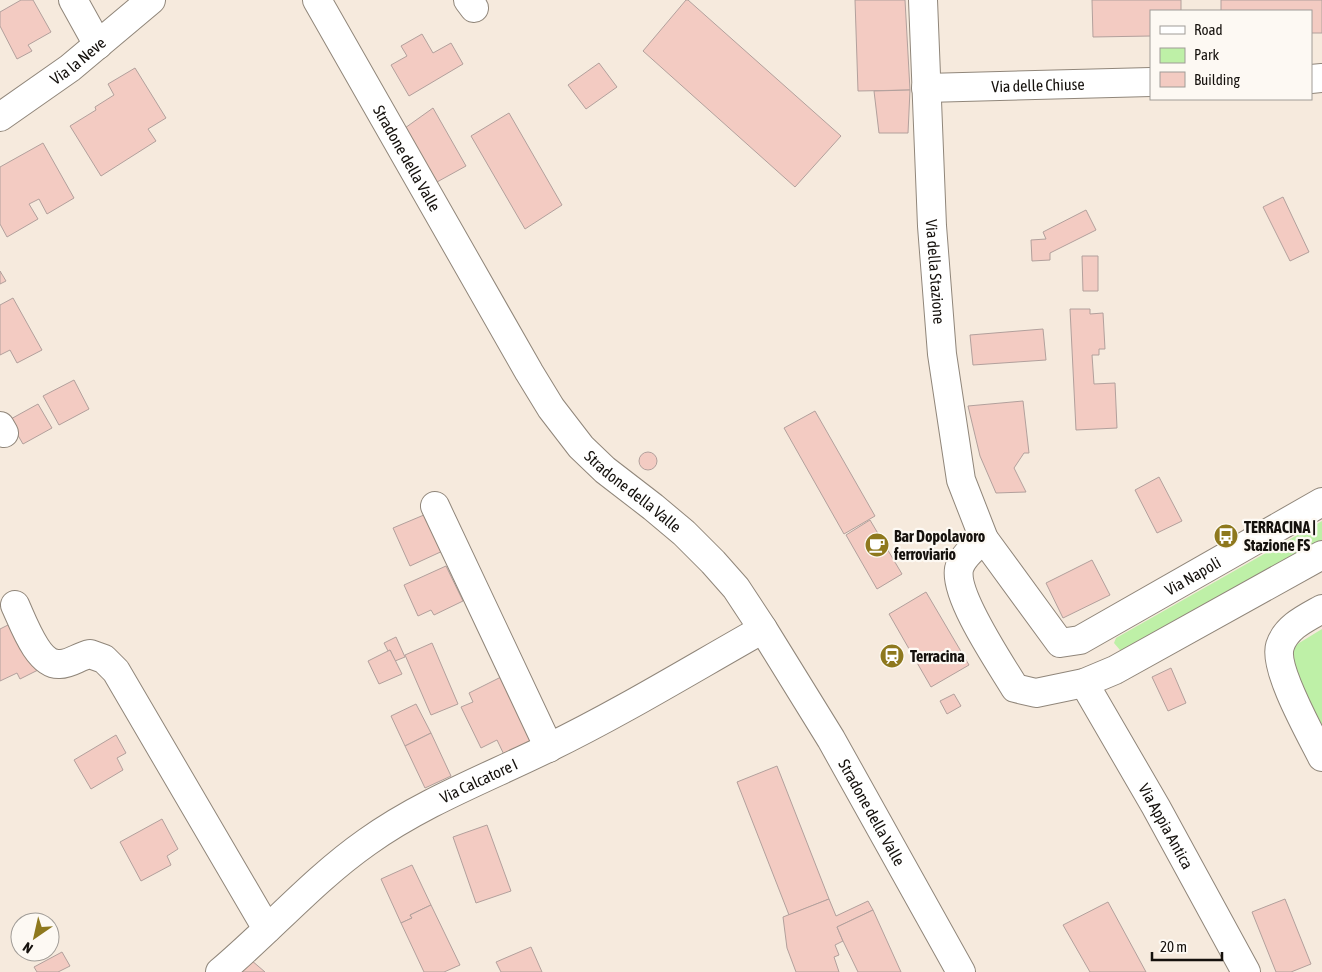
<svg xmlns="http://www.w3.org/2000/svg" width="1322" height="972" font-family="'Asap Condensed',sans-serif">
<style>
.green{fill:#bef0a7}
.building{fill:#f3cbc2;stroke:#b2a09c}
.lines{fill:none;stroke-linecap:round;stroke-linejoin:round}
.minor-casing{stroke:#90867a;stroke-width:30}
.minor{stroke:#fff;stroke-width:28}
.labels{text-anchor:middle;dominant-baseline:central;stroke-width:4.5;stroke-linejoin:round;paint-order:stroke}
.street-label{font-size:16px;fill:#15110d;stroke:#fdf9f3}
.poi-label{font-size:16px;font-weight:bold;fill:#15110d;stroke:#fdf9f3;text-anchor:start}
</style>
<rect width="100%" height="100%" fill="#f6eadd"/>
<!-- green -->
<g class="green">
<polygon points="1322,521 1322,540 1127,650 1120,650 1114,643 1116,638"/>
<polygon points="1322,629 1322,729 1286,651"/>
</g>
<!-- building -->
<g class="building">
<polygon points="21,0 33,0 51,32 28,45 32,51 17,59 0,26 0,12"/>
<polygon points="686,0 688,0 841,136 795,187 643,51"/>
<polygon points="855,0 905,0 910,90 858,91"/>
<polygon points="1092,0 1181,0 1181,11 1151,11 1151,36 1093,37"/>
<polygon points="1221,0 1322,0 1322,33 1311,33 1311,11 1221,11"/>
<polygon points="422,34 433,53 451,43 463,64 409,96 391,65 407,56 401,46"/>
<polygon points="599,63 617,87 586,109 568,85"/>
<polygon points="135,68 166,118 148,129 156,141 101,176 70,126 96,110 95,107 114,95 108,84"/>
<polygon points="910,90 908,133 879,133 874,91"/>
<polygon points="433,108 466,166 437,182 405,128"/>
<polygon points="509,113 562,205 525,229 471,136"/>
<polygon points="43,143 74,198 47,214 39,199 29,204 38,219 7,237 0,224 0,167"/>
<polygon points="1283,197 1309,252 1290,261 1263,207"/>
<polygon points="1086,210 1096,230 1050,253 1050,260 1032,261 1031,240 1046,239 1043,232"/>
<polygon points="1082,256 1098,256 1098,291 1083,291"/>
<polygon points="0,271 6,281 0,284"/>
<polygon points="13,298 42,350 17,363 10,350 0,355 0,305"/>
<polygon points="1070,309 1090,309 1090,314 1103,313 1105,349 1099,349 1099,355 1092,355 1094,384 1115,383 1117,428 1076,430"/>
<polygon points="1043,329 1046,360 973,365 970,335"/>
<polygon points="74,380 89,409 59,425 43,396"/>
<polygon points="1023,401 1029,453 1024,453 1014,468 1026,492 996,493 980,456 968,406"/>
<polygon points="38,404 52,428 23,444 9,420"/>
<polygon points="815,411 875,516 844,534 784,428"/>
<circle cx="648" cy="461" r="9"/>
<polygon points="1159,477 1182,521 1157,533 1135,490"/>
<polygon points="431,512 447,549 410,566 393,528"/>
<polygon points="870,520 902,574 877,589 846,535"/>
<polygon points="1092,560 1110,595 1063,618 1046,583"/>
<polygon points="446,566 463,601 434,615 431,610 418,616 404,585"/>
<polygon points="926,592 969,665 931,687 889,614"/>
<polygon points="16,621 40,669 20,679 17,673 0,681 0,629"/>
<polygon points="396,637 405,657 395,661 390,650 388,651 384,643"/>
<polygon points="432,643 458,704 431,715 405,655"/>
<polygon points="390,650 402,674 379,684 368,661"/>
<polygon points="1171,668 1186,703 1168,711 1152,677"/>
<polygon points="503,676 538,749 508,763 497,740 481,748 461,707 473,702 469,693"/>
<polygon points="954,694 961,706 947,714 940,701"/>
<polygon points="416,704 431,733 405,746 391,716"/>
<polygon points="431,733 451,776 425,788 405,746"/>
<polygon points="116,735 126,753 117,758 123,770 91,789 74,760"/>
<polygon points="777,766 829,899 789,915 737,782"/>
<polygon points="162,819 178,849 167,856 171,865 141,881 120,842"/>
<polygon points="487,825 511,891 476,903 453,837"/>
<polygon points="412,865 431,905 410,915 412,918 401,923 381,879"/>
<polygon points="829,899 836,916 868,901 873,910 837,927 843,941 835,945 839,955 834,957 839,972 796,972 787,948 783,917"/>
<polygon points="1285,899 1311,964 1291,972 1276,972 1252,912"/>
<polygon points="1108,902 1146,972 1090,972 1063,925"/>
<polygon points="431,905 460,965 444,972 424,972 401,923 412,918 410,915"/>
<polygon points="873,910 901,972 858,972 843,941 837,927"/>
<polygon points="531,947 542,972 501,972 496,962"/>
<polygon points="62,952 70,966 58,972 37,972 34,967"/>
<polygon points="251,960 265,972 239,972"/>
</g>
<g class="lines">
<defs>
<g id="minor">
<polyline points="73,0 98,45"/>
<path id="s1" d="M317,0L529,372L551,408L581,447L605,470L653,507L684,533L713,562L736,588L763,629L831,739L961,972"/>
<polyline points="468,0 474,8"/>
<path id="s2" d="M923,0L932,226L942,354L961,480L984,539L1060,643L1080,640L1322,502"/>
<polyline points="1311,79 1322,78"/>
<path id="s3" d="M926,88L1151,82"/>
<path id="s4" d="M0,117L70,68L151,0"/>
<polyline points="0,426 4,433"/>
<polyline points="435,506 549,748"/>
<path d="M984,539C975,547 962,556 959,569C954,596 1000,663 1015,688L1036,693L1084,683L1115,670L1322,555"/>
<path d="M15,605C23,622 38,666 60,664C71,664 79,656 90,654L104,659L116,671L267,929"/>
<path d="M1322,609C1306,618 1286,627 1280,646C1273,668 1311,735 1322,757"/>
<path id="s5" d="M1084,683L1156,807L1246,972"/>
<path id="s6" d="M220,972C270,930 313,880 367,842C423,802 487,778 548,748C622,712 692,669 763,629"/>
</g>
</defs>
<!-- minor casing -->
<use href="#minor" class="minor-casing"/>
<!-- minor -->
<use href="#minor" class="minor"/>
</g>
<!-- icons -->
<defs>
<symbol id="bus-disc" viewBox="-11 -11 22 22"><circle r="9.5" fill="#8e781d" stroke="#fdf9f3"/><path d="M-5-6H5V4H4V6H2V4H-2V6H-4V4H-5ZM-3.5-4V0h7V-4ZM-3.5 1.2v1.5H-2V1.2ZM2 1.2v1.5H3.5V1.2Z" fill="#fff"/></symbol>
<symbol id="cafe-disc" viewBox="-11 -11 22 22"><circle r="9.5" fill="#8e781d" stroke="#fdf9f3"/><path d="M-5.5-4.5H6V0H3Q3 3.5 0 3.5H-2.5Q-5.5 3.5-5.5 0ZM3-3.2v2h1.7v-2ZM-6 4.5H4V6H-6Z" fill="#fff"/></symbol>
<symbol id="station-disc" viewBox="-11 -11 22 22"><circle r="9.5" fill="#8e781d" stroke="#fdf9f3"/><path d="M-3-6H3Q5-6 5-4V2Q5 4 3 4L4.5 6H3L1.5 4h-3L-3 6H-4.5L-3 4Q-5 4-5 2V-4Q-5-6-3-6ZM-3.5-4v3h7v-3ZM-3.5 1v1.5H-2V1ZM2 1v1.5H3.5V1Z" fill="#fff"/></symbol>
</defs>
<g fill-rule="evenodd">
<use href="#bus-disc" x="1212" y="522" width="28" height="28"/>
<use href="#cafe-disc" x="863" y="531" width="28" height="28"/>
<use href="#station-disc" x="878" y="642" width="28" height="28"/>
</g>
<g class="labels">
<!-- street labels -->
<g class="street-label">
<text stroke="none"><textPath href="#s4" startOffset="96">Via la Neve</textPath></text>
<text stroke="none"><textPath href="#s3" startOffset="112">Via delle Chiuse</textPath></text>
<text stroke="none"><textPath href="#s1" startOffset="182">Stradone della Valle</textPath></text>
<text stroke="none"><textPath href="#s2" startOffset="272">Via della Stazione</textPath></text>
<text stroke="none"><textPath href="#s1" startOffset="588">Stradone della Valle</textPath></text>
<text stroke="none"><textPath href="#s2" startOffset="824">Via Napoli</textPath></text>
<text stroke="none"><textPath href="#s6" startOffset="324">Via Calcatore I</textPath></text>
<text stroke="none"><textPath href="#s1" startOffset="992">Stradone della Valle</textPath></text>
<text stroke="none"><textPath href="#s5" startOffset="165">Via Appia Antica</textPath></text>
</g>
<!-- poi labels -->
<g class="poi-label">
<text x="1244" y="527">TERRACINA |<tspan x="1244" dy="18">Stazione FS</tspan></text>
<text x="894" y="536">Bar Dopolavoro<tspan x="894" dy="18">ferroviario</tspan></text>
<text x="910" y="656">Terracina</text>
</g>
</g>
<!-- legend -->
<rect x="1150" y="10" width="162" height="90" fill="#fdf9f3" stroke="#a09c97"/>
<rect x="1160" y="26" width="25" height="8" fill="#ffffff" stroke="#a09c97"/>
<text x="1194" y="35" font-size="15" fill="#15110d">Road</text>
<rect x="1160" y="48" width="25" height="15" fill="#bef0a7" stroke="#a09c97"/>
<text x="1194" y="60" font-size="15" fill="#15110d">Park</text>
<rect x="1160" y="72" width="25" height="15" fill="#f3cbc2" stroke="#a09c97"/>
<text x="1194" y="85" font-size="15" fill="#15110d">Building</text>
<!-- north arrow -->
<g transform="translate(35 937) rotate(214)"><circle r="24" fill="#fdf9f3" stroke="#a09c97"/>
<path d="M0-4L9 19L0 12L-9 19Z" fill="#8e781d"/>
<text y="-8" font-size="14" font-weight="bold" text-anchor="middle" fill="#15110d">N</text>
</g>
<!-- scale -->
<path d="M1152 952v8h70v-8" fill="none" stroke="#15110d" stroke-width="2.5"/>
<text x="1160" y="952" font-size="15" fill="#15110d" stroke="#fdf9f3" stroke-width="4" paint-order="stroke">20 m</text>
</svg>
